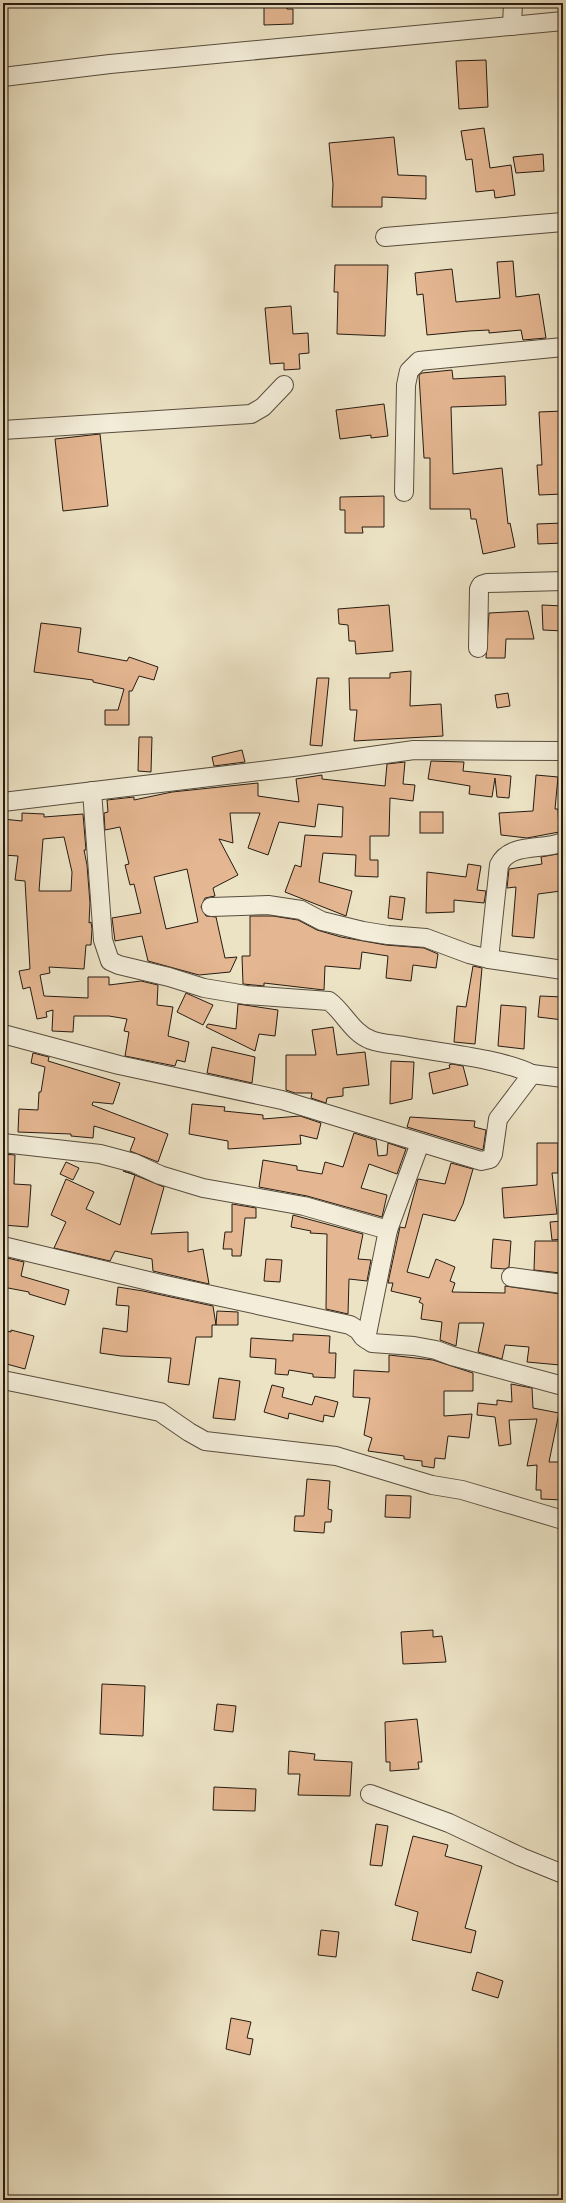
<svg xmlns="http://www.w3.org/2000/svg" width="566" height="2203" font-family="Alegreya,serif">
<style>
.building{fill:#e4b691;stroke:#261b11;fill-rule:evenodd}
.lines{fill:none;stroke-linecap:round;stroke-linejoin:round}
.minor-casing{stroke:#584d3e;stroke-width:20}
.minor{stroke:#f3edd9;stroke-width:18}
</style>
<rect width="100%" height="100%" fill="#ece3c5"/>
<filter id="stains"><feTurbulence type="fractalNoise" baseFrequency=".005" numOctaves="4"/><feColorMatrix values="0 0 0 0 .2 0 0 0 0 .09 0 0 0 0 .02 0 0 0 .5 -.17"/></filter>
<radialGradient id="worn" r=".72"><stop offset=".6" stop-color="#630" stop-opacity="0"/><stop offset="1" stop-color="#630" stop-opacity=".3"/></radialGradient>
<!-- building -->
<g class="building">
<polygon points="264,3 287,3 287,9 293,9 293,24 264,25"/>
<polygon points="486,60 488,107 459,109 456,61"/>
<polygon points="484,128 490,168 511,165 515,195 495,198 494,190 476,192 472,159 466,160 461,131"/>
<polygon points="394,137 398,175 426,176 426,199 382,197 382,207 332,207 333,184 329,143"/>
<polygon points="543,154 544,171 516,173 513,157"/>
<polygon points="513,261 516,297 539,294 546,338 523,340 521,330 489,333 489,330 469,331 427,335 423,294 417,295 415,273 452,269 456,302 500,298 497,262"/>
<polygon points="335,265 388,265 385,336 337,334 338,292 334,292"/>
<polygon points="291,306 293,334 308,333 309,353 299,354 300,369 284,370 284,363 270,364 265,308"/>
<polygon points="452,370 453,379 505,376 506,405 451,407 453,474 502,468 508,524 510,523 515,547 483,554 476,519 471,519 470,509 430,509 430,458 424,458 419,375 422,373"/>
<polygon points="384,404 388,436 371,438 371,435 340,439 336,410"/>
<polygon points="563,411 563,494 539,495 537,465 542,465 539,412"/>
<polygon points="100,434 108,506 63,511 55,439"/>
<polygon points="384,496 384,527 362,527 363,533 345,533 345,510 340,510 340,497"/>
<polygon points="563,523 563,543 538,544 537,524"/>
<polygon points="389,605 393,651 356,654 355,641 349,641 348,625 339,624 338,609"/>
<polygon points="542,605 563,606 563,631 543,630"/>
<polygon points="528,611 534,639 506,639 505,658 486,658 489,613"/>
<polygon points="41,623 81,628 78,652 127,661 129,657 158,667 154,680 139,676 132,691 129,691 129,725 105,725 105,710 118,710 124,689 93,682 93,680 34,672"/>
<polygon points="411,671 410,706 441,704 443,736 354,741 357,710 350,710 349,678 390,678 390,673"/>
<polygon points="317,678 329,678 322,746 310,745"/>
<polygon points="508,693 510,706 497,708 495,695"/>
<polygon points="139,737 152,737 151,772 138,771"/>
<polygon points="242,750 245,762 214,766 212,757"/>
<polygon points="431,761 464,762 463,771 511,776 509,798 497,797 495,778 492,797 469,794 470,786 428,779"/>
<path d="M405,762L403,784L415,785L413,801L390,798L389,836H370V860H378V877L355,876L356,855L323,853L319,882L352,891L346,916L285,892L295,865L301,867L305,835L342,837L343,807L318,804L315,827L279,822L268,855L248,848L260,813H230L233,843L219,839L238,875L213,888L215,896L205,898L201,907L206,916L216,917L225,958L237,957L230,972L199,975L148,961L142,936L115,941L112,918L141,913L134,884L130,885L125,865L129,864L120,827L105,830L104,813L108,812L107,800L134,797V800L172,792L258,783V796L299,802L296,779L322,775V779L385,786L387,764ZM187,869L198,922L166,929L154,877Z"/>
<polygon points="536,775 558,777 555,809 558,809 559,832 527,838 501,835 499,813 533,811"/>
<rect x="420" y="812" width="23" height="21"/>
<path d="M22,813L44,814V817L83,814L86,850H84L87,865L90,903L89,923L91,922L92,929L91,945H86L84,969L49,967L50,973L40,975L44,996L88,998V977H109V985L141,981L158,985L157,1005L173,1007L168,1036L189,1042L185,1062L177,1060L175,1066L125,1056L129,1032L124,1031L127,1019L109,1016H74L73,1032L52,1031L53,1010L46,1012L47,1017L37,1019L30,987L23,989L19,971L30,969L25,881L15,880L18,856L3,855V819L22,821ZM64,837L72,872L71,891H39L43,839Z"/>
<polygon points="563,853 563,872 559,872 561,891 538,894 534,938 512,936 516,887 507,888 509,869 542,864 541,857"/>
<polygon points="468,864 481,866 477,890 486,891 484,903 454,900 454,912 426,913 427,872 466,877"/>
<polygon points="390,896 405,898 402,920 388,918"/>
<polygon points="250,916 273,916 298,920 317,930 341,937 386,945 424,948 438,954 436,968 413,965 411,981 386,978 388,956 362,952 360,969 325,966 324,990 264,983 264,986 243,984 242,956 250,956"/>
<polygon points="473,966 482,968 475,1044 454,1042 457,1006 466,1007"/>
<polygon points="186,993 213,1005 203,1025 177,1012"/>
<polygon points="540,996 563,997 563,1020 538,1017"/>
<polygon points="238,1004 278,1010 275,1036 259,1034 255,1051 206,1027 208,1024 236,1029"/>
<polygon points="501,1005 526,1007 524,1049 498,1046"/>
<polygon points="333,1027 337,1055 365,1052 369,1085 343,1088 343,1096 327,1098 326,1103 311,1098 312,1093 295,1093 286,1090 286,1055 316,1055 312,1030"/>
<polygon points="212,1047 255,1057 252,1083 207,1073"/>
<polygon points="33,1053 49,1057 48,1061 120,1083 113,1104 93,1102 92,1105 168,1134 158,1162 130,1151 135,1138 94,1126 93,1138 71,1136 71,1134 18,1132 19,1109 38,1110 39,1092 41,1092 45,1067 31,1063"/>
<polygon points="391,1061 414,1062 412,1099 390,1104"/>
<polygon points="452,1064 463,1066 468,1085 433,1094 429,1073 450,1068 449,1065"/>
<polygon points="192,1104 225,1107 224,1111 263,1115 263,1119 300,1116 321,1123 317,1139 300,1135 301,1144 228,1149 228,1141 189,1134"/>
<polygon points="410,1117 475,1121 474,1127 486,1130 483,1150 407,1127"/>
<polygon points="354,1133 376,1140 378,1156 387,1155 388,1143 406,1149 397,1174 369,1164 361,1188 387,1195 382,1217 307,1196 259,1187 263,1160 297,1166 297,1170 322,1174 325,1162 343,1167"/>
<polygon points="537,1143 558,1143 558,1173 552,1173 557,1214 504,1218 502,1188 537,1185"/>
<polygon points="3,1154 15,1155 14,1184 31,1185 28,1227 3,1225"/>
<polygon points="66,1162 79,1168 73,1180 60,1174"/>
<polygon points="451,1163 473,1169 463,1204 455,1221 423,1214 407,1272 429,1278 436,1259 455,1267 450,1281 455,1283 452,1292 505,1293 505,1286 560,1294 559,1308 563,1307 563,1331 559,1332 560,1365 527,1362 529,1347 505,1345 502,1359 478,1352 484,1323 459,1323 456,1346 440,1340 442,1322 421,1319 423,1304 419,1302 421,1298 391,1291 393,1283 388,1283 398,1236 400,1227 405,1228 418,1179 445,1184"/>
<polygon points="123,1171 130,1173 164,1187 151,1234 188,1232 188,1252 203,1249 209,1284 153,1271 152,1259 115,1251 110,1261 54,1248 66,1222 51,1215 66,1179 94,1192 86,1209 120,1225 135,1175"/>
<polygon points="232,1204 256,1208 256,1218 245,1218 241,1256 232,1256 232,1249 223,1249 225,1232 232,1232"/>
<polygon points="293,1215 363,1234 358,1259 371,1260 367,1281 349,1279 348,1314 326,1309 327,1234 310,1233 311,1231 291,1227"/>
<polygon points="563,1221 563,1239 552,1240 550,1222"/>
<polygon points="493,1239 511,1241 509,1267 505,1269 491,1268"/>
<polygon points="535,1241 561,1241 560,1273 534,1270"/>
<polygon points="3,1257 24,1262 21,1276 69,1290 65,1305 29,1294 29,1292 3,1287"/>
<polygon points="266,1259 282,1260 280,1282 264,1281"/>
<polygon points="118,1287 143,1291 213,1306 216,1325 217,1311 238,1312 238,1325 212,1325 212,1337 196,1337 189,1385 168,1382 171,1358 121,1356 100,1353 103,1328 127,1332 129,1306 116,1305"/>
<polygon points="3,1330 11,1332 11,1330 34,1336 25,1369 3,1363"/>
<polygon points="293,1334 330,1336 329,1353 336,1353 335,1378 313,1377 313,1374 289,1370 288,1375 275,1374 276,1359 250,1357 251,1338 293,1341"/>
<polygon points="389,1355 433,1360 473,1373 473,1391 444,1391 444,1416 472,1414 469,1438 448,1436 445,1459 435,1458 434,1468 422,1466 422,1461 404,1459 404,1456 368,1451 372,1438 364,1435 370,1398 353,1397 354,1370 389,1372"/>
<polygon points="219,1378 240,1381 235,1420 213,1418"/>
<polygon points="511,1384 532,1388 533,1408 559,1413 549,1462 563,1462 563,1500 541,1499 541,1490 536,1490 537,1465 527,1466 537,1419 509,1420 511,1444 499,1446 495,1417 477,1415 478,1403 497,1405 497,1400 512,1402"/>
<polygon points="272,1385 284,1388 282,1397 312,1405 315,1396 338,1402 334,1417 324,1415 323,1422 289,1413 288,1419 264,1412"/>
<polygon points="307,1479 330,1481 328,1509 332,1510 331,1522 325,1522 324,1533 294,1531 295,1516 304,1516"/>
<polygon points="386,1495 411,1496 410,1518 385,1517"/>
<polygon points="433,1630 433,1637 442,1636 446,1662 403,1664 401,1632"/>
<polygon points="102,1684 145,1686 143,1736 100,1734"/>
<polygon points="217,1704 236,1706 233,1732 214,1730"/>
<polygon points="417,1719 422,1762 418,1762 419,1769 390,1771 390,1762 386,1762 385,1722"/>
<polygon points="289,1751 315,1754 314,1760 352,1762 350,1796 298,1795 300,1774 288,1774"/>
<polygon points="214,1787 256,1789 255,1811 213,1810"/>
<polygon points="376,1824 388,1826 382,1866 370,1865"/>
<polygon points="413,1836 448,1845 445,1856 482,1866 465,1928 476,1931 471,1953 412,1940 418,1912 395,1905"/>
<polygon points="321,1930 339,1932 336,1957 318,1955"/>
<polygon points="477,1972 503,1981 498,1998 472,1990"/>
<polygon points="231,2018 251,2022 247,2038 253,2039 250,2055 226,2049"/>
</g>
<g class="lines">
<defs>
<g id="minor">
<polyline points="512,26 513,3"/>
<polyline points="3,77 110,64 563,21"/>
<polyline points="385,237 563,222"/>
<polyline points="3,430 251,414 263,407 284,385"/>
<polyline points="404,492 406,385 409,371 419,361 563,347"/>
<polyline points="478,648 479,589 481,585 487,583 563,581"/>
<path d="M92,791L103,940L110,961L119,965L169,977L204,988L246,995L329,1001C344,1012 352,1033 371,1040C381,1044 394,1044 404,1046C441,1053 499,1058 532,1074"/>
<polyline points="3,802 293,767 414,750 563,751"/>
<polyline points="211,907 268,905 301,910 322,921 363,931 388,935 426,938 469,954 489,959 563,970"/>
<path d="M489,959L499,865C510,842 542,851 563,842"/>
<polyline points="3,1034 119,1065 282,1100 481,1161 490,1159 493,1154 498,1119 532,1074 563,1078"/>
<polyline points="3,1143 100,1154 134,1163 160,1175 203,1188 304,1206 388,1230"/>
<polyline points="3,1246 161,1284 350,1325 358,1330 363,1337 372,1343 414,1346 436,1350 452,1356 563,1386"/>
<polyline points="511,1277 563,1284"/>
<polyline points="366,1339 388,1230 420,1143"/>
<polyline points="3,1380 160,1412 189,1432 205,1441 336,1456 432,1485 462,1490 563,1520"/>
<polyline points="370,1794 449,1823 521,1857 563,1874"/>
</g>
</defs>
<!-- minor casing -->
<use href="#minor" class="minor-casing"/>
<!-- minor -->
<use href="#minor" class="minor"/>
</g>
<!-- margin -->
<rect width="566" height="2203" fill="none" stroke="#ece3c5" stroke-width="16"/>
<rect x="4" y="4" width="558" height="2195" fill="none" stroke="#261b11" stroke-width="2"/>
<rect x="8" y="8" width="550" height="2187" fill="none" stroke="#261b11"/>
<rect width="100%" height="100%" filter="url(#stains)"/>
<rect width="100%" height="100%" fill="url(#worn)"/>
</svg>
